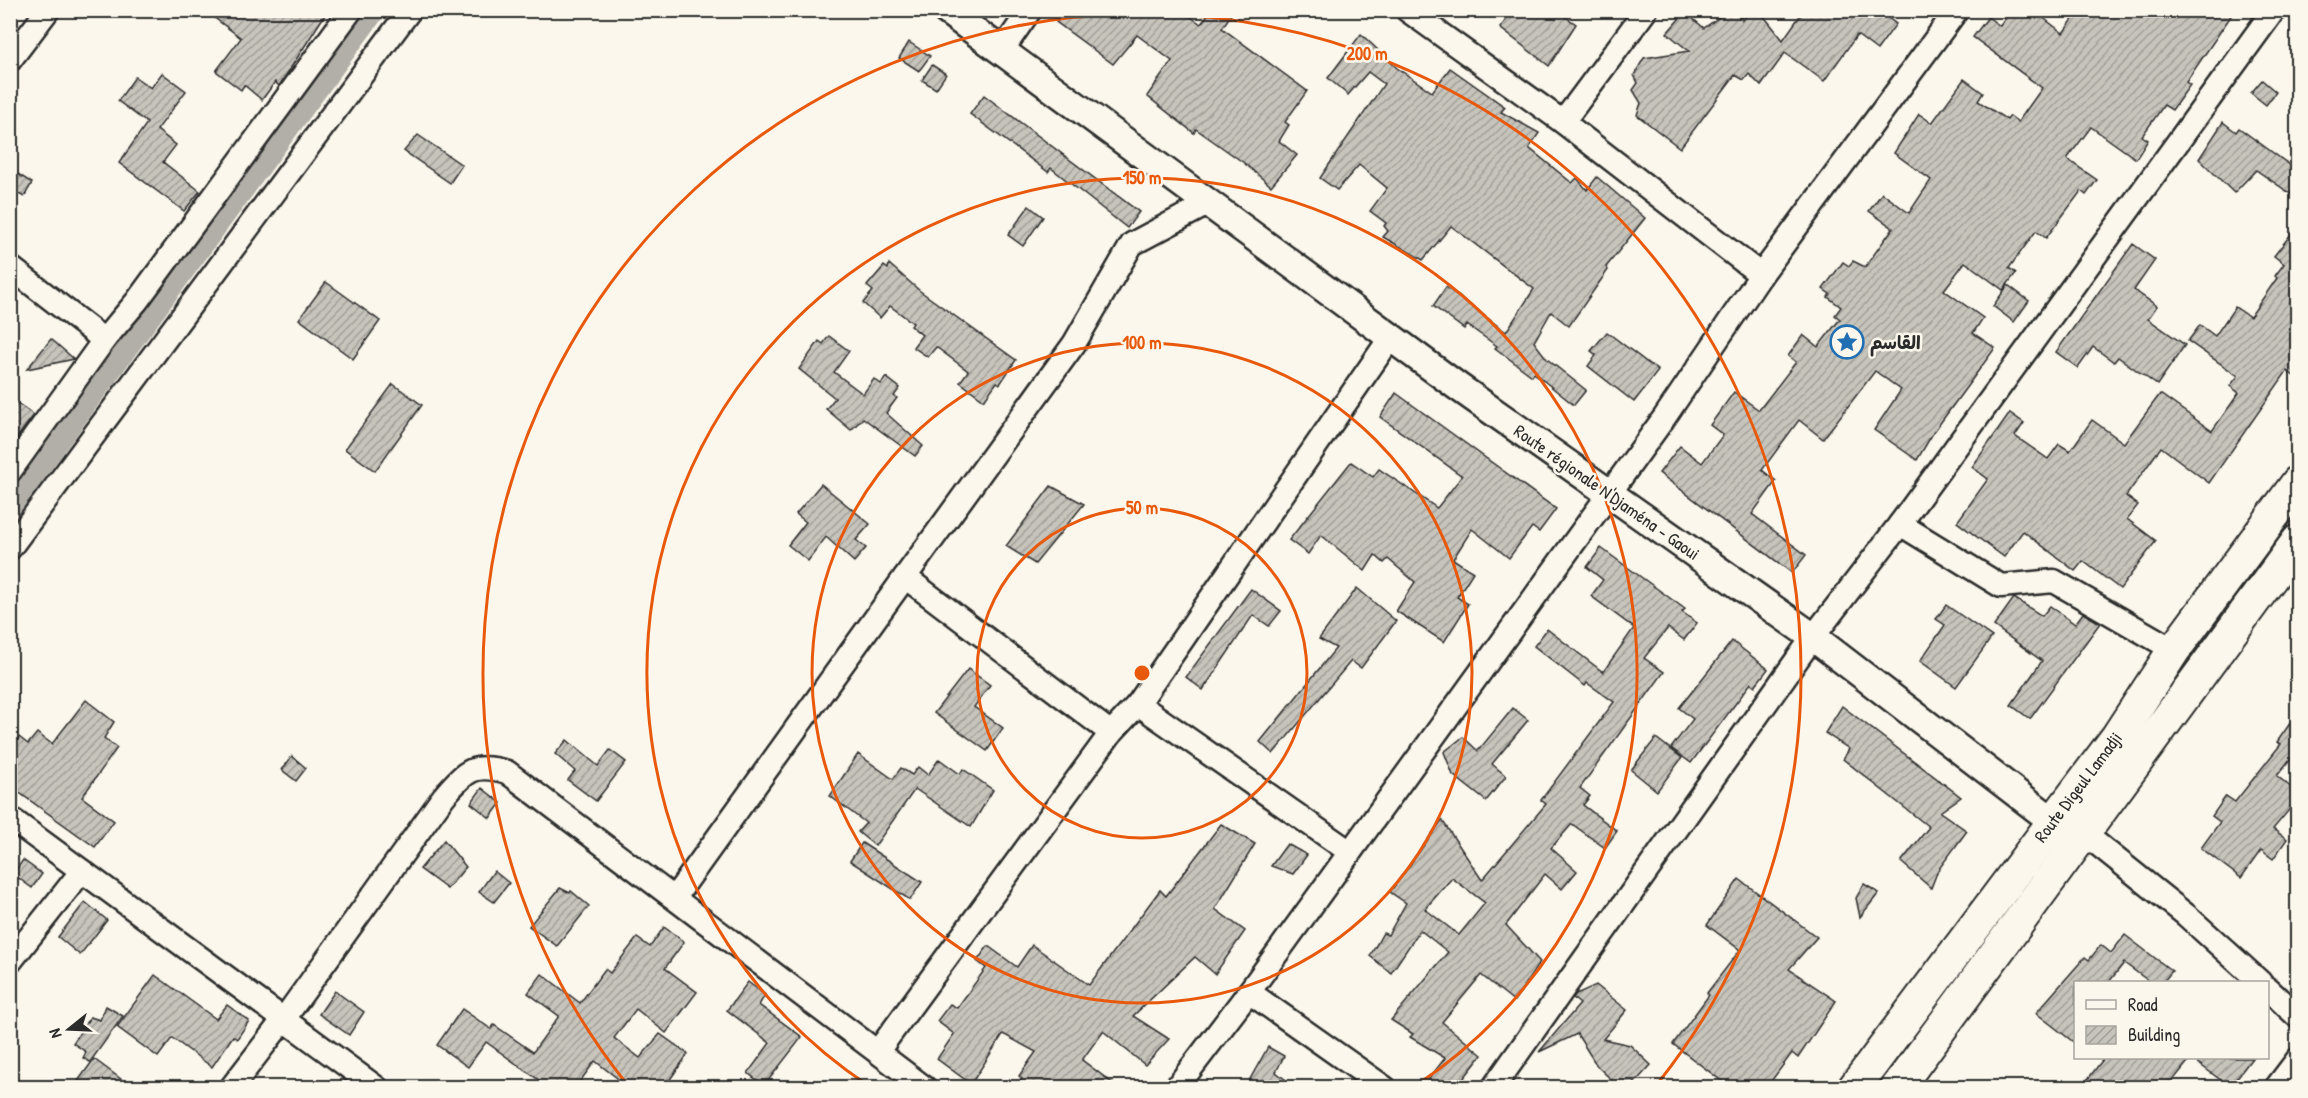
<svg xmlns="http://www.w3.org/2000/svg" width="2308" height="1098" font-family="'Patrick Hand','Playpen Sans Arabic',sans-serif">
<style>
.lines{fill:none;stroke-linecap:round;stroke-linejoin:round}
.canal{stroke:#b1afa7;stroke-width:22}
.building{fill:url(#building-hatch);stroke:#2b2b2b;stroke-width:1.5;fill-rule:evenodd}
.minor-casing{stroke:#2b2b2b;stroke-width:27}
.tertiary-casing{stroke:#2b2b2b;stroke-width:32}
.secondary-casing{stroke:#2b2b2b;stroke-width:36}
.minor{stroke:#fbf7ec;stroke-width:22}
.tertiary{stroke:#fbf7ec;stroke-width:27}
.secondary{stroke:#fbf7ec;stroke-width:32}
.ring{fill:none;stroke:#e8590c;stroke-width:3}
.labels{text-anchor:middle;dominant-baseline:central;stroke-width:5;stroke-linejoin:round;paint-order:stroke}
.poi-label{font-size:18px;font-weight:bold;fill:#2b2b2b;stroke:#fbf7ec;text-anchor:start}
.street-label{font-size:18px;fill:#2b2b2b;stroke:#fbf7ec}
.centre{fill:#e8590c;stroke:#fbf7ec;stroke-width:3}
.ring-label{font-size:18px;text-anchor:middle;font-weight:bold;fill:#e8590c;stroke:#fbf7ec;stroke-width:5;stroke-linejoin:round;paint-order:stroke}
</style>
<defs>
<pattern id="building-hatch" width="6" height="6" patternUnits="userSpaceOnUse" patternTransform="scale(1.5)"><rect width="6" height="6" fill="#c7c4bc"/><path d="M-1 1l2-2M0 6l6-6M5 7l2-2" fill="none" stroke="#a29f99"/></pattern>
</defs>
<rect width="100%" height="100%" fill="#fbf7ec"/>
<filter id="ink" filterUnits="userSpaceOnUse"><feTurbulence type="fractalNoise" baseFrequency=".0167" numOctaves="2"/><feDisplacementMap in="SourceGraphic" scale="12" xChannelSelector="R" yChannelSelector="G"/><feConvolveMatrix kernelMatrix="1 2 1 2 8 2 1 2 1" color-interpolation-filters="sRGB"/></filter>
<g filter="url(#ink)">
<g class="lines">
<!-- canal -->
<polyline class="canal" points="10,507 375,10"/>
</g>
<!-- building -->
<g class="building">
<polygon points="204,10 328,10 279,86 275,82 262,100 244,85 241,90 216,71 241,38"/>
<polygon points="1066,10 1181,10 1201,24 1211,10 1234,10 1222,28 1307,91 1285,122 1289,125 1279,141 1297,155 1271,186 1244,163 1196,129 1194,133 1147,96 1172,61 1137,35 1113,64 1056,22"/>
<polygon points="1513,10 1555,10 1576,24 1549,66 1500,28"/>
<polygon points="1729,10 1735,10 1742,20 1753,10 1759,10 1783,40 1804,10 1878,10 1896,24 1877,50 1857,35 1824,81 1785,53 1761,86 1749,74 1744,80 1735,75 1680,148 1637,115 1641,103 1633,90 1638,83 1634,75 1644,58 1689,51 1667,33 1685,12 1704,28"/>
<polygon points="2011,10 2033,10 2063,33 2080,10 2235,10 2186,82 2190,85 2172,110 2164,105 2142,136 2148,140 2136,159 2091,127 2067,159 2097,180 2086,195 2081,191 2046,238 2036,231 2009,268 2016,273 2003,290 1965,262 1944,290 1983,318 1973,333 1995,348 1933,433 1917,460 1874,430 1901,390 1875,371 1823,439 1799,420 1762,470 1776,481 1752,514 1806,555 1792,573 1659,473 1680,446 1702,463 1723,435 1710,425 1734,392 1759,410 1796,362 1788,356 1803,335 1818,347 1840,319 1835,315 1841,307 1828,297 1830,294 1823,289 1843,262 1849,266 1853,261 1865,267 1893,228 1869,211 1882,193 1909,213 1931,180 1894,153 1919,114 1932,123 1964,79 1983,93 1978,101 2007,120 2010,116 2018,122 2042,88 1973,37 1988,17 2000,26"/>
<polygon points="1361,34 1397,68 1432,92 1450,68 1505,107 1501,112 1539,133 1529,148 1572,183 1577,178 1587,190 1597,177 1645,218 1606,267 1608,270 1569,326 1551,312 1534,342 1547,359 1586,390 1574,405 1534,373 1532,376 1495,348 1497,346 1467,325 1464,329 1433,306 1446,287 1506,332 1534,289 1451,226 1423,260 1383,237 1388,231 1384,226 1386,223 1370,211 1387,188 1359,165 1337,190 1320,178 1384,84 1368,72 1348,95 1328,78"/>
<polygon points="909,42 930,56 919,71 899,58"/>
<polygon points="932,65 946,74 936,89 922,80"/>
<polygon points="162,73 186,91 157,130 176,145 163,162 200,191 184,211 119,163 147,123 118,101 135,77 151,88"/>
<polygon points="2262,80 2276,92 2266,105 2251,93"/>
<polygon points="984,95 1139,212 1127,228 1051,168 1048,172 970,114"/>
<polygon points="2223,122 2236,132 2239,128 2298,171 2298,199 2256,170 2234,193 2199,159"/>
<polygon points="418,135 462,165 450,183 404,151"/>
<polygon points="10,169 32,183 24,197 10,189"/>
<polygon points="1029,206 1043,217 1023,246 1008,235"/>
<polygon points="2298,225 2298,379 2287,371 2209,483 2161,447 2126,496 2138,505 2127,519 2156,541 2120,589 2083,561 2075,571 2023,531 2004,557 1957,522 1988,479 1972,467 2010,413 2024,423 2015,436 2048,459 2059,444 2070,451 2092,420 2124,443 2160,394 2212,431 2239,393 2230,386 2238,376 2188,341 2200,325 2215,336 2235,307 2250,317 2277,278 2275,276 2284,264 2274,256"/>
<polygon points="2133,244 2155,260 2134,290 2157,306 2148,319 2185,345 2157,385 2118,357 2114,362 2093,347 2078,368 2056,352"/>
<polygon points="889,264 920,291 1016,360 1000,384 997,382 984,400 960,382 968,371 936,347 928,357 913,347 922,335 911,326 913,323 890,306 880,318 863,303 873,291 867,286 884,266 888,269"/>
<polygon points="326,282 380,321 353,359 299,319"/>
<polygon points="2008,285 2029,301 2014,322 1993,306"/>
<polygon points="1607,332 1658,371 1634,402 1588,366 1596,355 1591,351"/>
<polygon points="829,336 849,351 834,372 863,394 874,379 881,384 886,377 900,388 894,396 897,398 886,413 923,446 915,456 863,418 851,430 826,409 835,398 799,369 819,341 823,344"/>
<polygon points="51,339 74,359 27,369"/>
<polygon points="393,384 422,405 375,471 345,449"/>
<polygon points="1396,393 1556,509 1539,532 1532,527 1509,558 1472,529 1453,559 1473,572 1457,597 1468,604 1444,642 1396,611 1415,582 1388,559 1384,563 1375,555 1365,571 1321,535 1308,554 1289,540 1351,462 1373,477 1379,469 1437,508 1462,476 1380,417"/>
<polygon points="10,398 34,415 10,447"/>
<polygon points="821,484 870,524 856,540 866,548 854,562 826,537 808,561 788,545 806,522 796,514"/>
<polygon points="1051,486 1084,504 1035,564 1006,546"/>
<path d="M1601,548L1685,609L1682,612L1697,623L1684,640L1668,628L1644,658L1664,672L1580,788L1590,796L1583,805L1617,831L1605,848L1572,824L1551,848L1577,871L1562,889L1545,874L1506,925L1540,962L1514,1001L1481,975L1442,1022L1482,1055L1456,1088H1422L1445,1058L1410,1037L1413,1034L1391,1020L1448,952L1420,930L1391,973L1370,956L1383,933L1388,935L1406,903L1390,892L1442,820L1482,880L1546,804L1541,800L1614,702L1587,683L1585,686L1534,646L1547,629L1603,672L1634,628L1591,596L1603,580L1587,567ZM1452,878L1485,903L1459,935L1425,909Z"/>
<polygon points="1357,588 1396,621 1361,668 1351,661 1273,754 1260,742 1336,648 1319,639"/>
<polygon points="1251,589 1281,611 1269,626 1253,615 1203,690 1186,677"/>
<polygon points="2014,598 2042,616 2050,606 2075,624 2083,613 2100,623 2030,719 2011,705 2042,661 1994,626"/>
<polygon points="1946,605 1992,637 1956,687 1920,661 1945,625 1936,619"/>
<polygon points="1732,641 1768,669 1755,686 1751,683 1691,763 1671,748 1693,719 1679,708"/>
<polygon points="968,669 990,685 974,707 1003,728 987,751 934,713"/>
<polygon points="86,700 114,722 104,738 117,748 82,797 114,821 95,847 10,786 10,749 19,737 28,744 37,733 52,744"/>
<polygon points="1842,706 1961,797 1940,812 1967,831 1938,870 1931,888 1901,862 1929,827 1843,759 1849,749 1825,733"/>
<polygon points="1513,708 1528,720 1492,764 1506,776 1486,801 1453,775 1444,752 1463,737 1478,751"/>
<polygon points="2298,712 2298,756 2294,754 2277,776 2298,793 2298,799 2273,829 2287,839 2273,859 2261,850 2241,878 2201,848 2220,822 2212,816 2226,796 2235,802 2281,744 2277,742"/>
<polygon points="1656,738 1682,758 1657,791 1631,770"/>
<polygon points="567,740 598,766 610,750 626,762 596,801 568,780 575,771 555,754"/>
<polygon points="858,754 893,779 901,768 912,775 918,767 928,775 939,759 960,774 963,769 993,790 971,827 915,789 875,846 858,832 866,823 830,796"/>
<polygon points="292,756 306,768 296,781 282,770"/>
<polygon points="482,788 501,803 490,818 471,803"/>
<polygon points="1221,824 1255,844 1215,909 1245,931 1215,974 1195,957 1133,1016 1169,1039 1145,1065 1103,1031 1082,1060 1119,1088 1016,1088 1022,1079 1019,1076 1036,1052 1003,1034 971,1084 937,1059 954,1034 937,1021 950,1004 957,1008 986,968 977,961 988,946 1017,967 1032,945 1089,985 1160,890 1166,896"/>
<polygon points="444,840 466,867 447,889 420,869"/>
<polygon points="862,843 922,882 910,900 850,861"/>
<polygon points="1287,844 1307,855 1293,874 1271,866"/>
<polygon points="23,860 42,874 32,888 13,874"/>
<polygon points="494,871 509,883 494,902 479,892"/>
<polygon points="1739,879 1817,937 1789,969 1836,1001 1798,1058 1792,1053 1766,1088 1731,1088 1673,1044 1709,995 1707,993 1740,950 1707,925"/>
<polygon points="1864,884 1879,893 1860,917 1856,898"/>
<polygon points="560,888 570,893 571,891 589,906 557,946 529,926"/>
<polygon points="85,902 107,920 80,955 58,937"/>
<polygon points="664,927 684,942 665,968 697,992 666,1033 636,1009 614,1038 640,1058 660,1034 688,1054 664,1088 630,1088 595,1061 575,1088 535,1088 540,1081 486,1042 468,1067 437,1045 462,1009 491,1029 494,1025 533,1052 559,1016 528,993 542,974 580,1003 605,969 610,973 637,938 650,947"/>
<polygon points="2125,935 2172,971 2163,982 2150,982 2124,963 2109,982 2076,982 2076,1044 2036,1013 2085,957 2089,960 2101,945 2111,953"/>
<polygon points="155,975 216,1019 227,1005 249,1021 237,1039 233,1036 212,1067 172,1038 158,1057 117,1027"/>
<polygon points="748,982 765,995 759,1005 802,1037 764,1086 748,1073 770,1043 727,1010"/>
<polygon points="1596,985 1627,1010 1603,1039 1630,1045 1651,1065 1630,1088 1620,1088 1597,1066 1577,1034 1539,1052 1580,1004 1573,998 1576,994"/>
<polygon points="335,991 364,1012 349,1035 319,1014"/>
<polygon points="106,1006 123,1016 90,1062 83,1058 86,1052 73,1043 90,1017 100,1020"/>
<polygon points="1268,1047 1284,1056 1276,1072 1296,1088 1245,1088"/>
<polygon points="2104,1058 2252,1058 2230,1087 2191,1058 2167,1088 2081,1088"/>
<polygon points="94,1059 133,1088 73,1088"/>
</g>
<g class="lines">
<defs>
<g id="minor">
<polyline points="1407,10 1563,122 1761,275"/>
<polyline points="1001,52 1030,10"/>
<polyline points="10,60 48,10"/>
<polyline points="1563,122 1646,10"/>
<polyline points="10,267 104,340"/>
<polyline points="10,471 104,340 137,301 351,10"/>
<polyline points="1900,524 2001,586 2054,581 2174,650"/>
<polyline points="10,548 410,10"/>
<polyline points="1138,704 1350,852"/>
<polyline points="1111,733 905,577 1074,344 1132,244 1209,203"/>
<polyline points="10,818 377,1088"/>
<polyline points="2085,834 2186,915 2260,982"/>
<polyline points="675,897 905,577"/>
<polyline points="10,962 81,872"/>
<polyline points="2268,989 2298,1017"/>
<polyline points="1249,992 1385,1088"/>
<polyline points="878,1051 1111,733 1138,704 1391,337"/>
<path d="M231,1088L284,1019L444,796C466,771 473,762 507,772L925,1088"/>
<polyline points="1176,1088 1249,992 1664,418 1761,275 1957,10"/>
<polyline points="1493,1088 1813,637 1900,524 2274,10"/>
<polyline points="2276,1088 2298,1059"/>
</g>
<polyline id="tertiary" points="946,10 1457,386 1813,637 2054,822 2072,829"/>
<g id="secondary">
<polyline points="1854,1088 2117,737 2174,650 2298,482"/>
<polyline points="1897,1088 2298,541"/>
</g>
</defs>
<!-- minor casing -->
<use href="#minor" class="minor-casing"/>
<!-- tertiary casing -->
<use href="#tertiary" class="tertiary-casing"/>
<!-- secondary casing -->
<use href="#secondary" class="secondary-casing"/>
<!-- minor -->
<use href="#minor" class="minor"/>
<!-- tertiary -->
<use href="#tertiary" class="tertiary"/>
<!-- secondary -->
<use href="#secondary" class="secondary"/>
</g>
</g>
<!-- distance rings -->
<g class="ring">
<circle cx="1142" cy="673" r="165"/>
<circle cx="1142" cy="673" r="330"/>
<path d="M869 1086A495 495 0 1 1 1415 1086"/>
<path d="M626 1083A659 659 0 1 1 1658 1083"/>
</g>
<!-- icons -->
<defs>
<symbol id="sight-ring" viewBox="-11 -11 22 22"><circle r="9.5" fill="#fbf7ec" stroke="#1f6fb2" stroke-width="1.5"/><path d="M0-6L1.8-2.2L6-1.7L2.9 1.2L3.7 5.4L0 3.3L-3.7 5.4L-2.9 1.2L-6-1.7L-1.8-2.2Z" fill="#1f6fb2"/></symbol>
</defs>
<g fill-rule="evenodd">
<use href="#sight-ring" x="1828" y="323" width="38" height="38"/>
</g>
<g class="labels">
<!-- poi labels -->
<g class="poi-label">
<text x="1870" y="342">القاسم</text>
</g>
<!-- street labels -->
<g class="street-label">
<text transform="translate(1607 492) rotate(35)">Route régionale N'Djaména - Gaoui</text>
<text transform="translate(2078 787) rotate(-53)">Route Digeul Lamadji</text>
</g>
</g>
<circle cx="1142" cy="673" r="9" class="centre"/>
<g class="ring-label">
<text x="1367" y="60">200 m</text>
<text x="1142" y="184">150 m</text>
<text x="1142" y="349">100 m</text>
<text x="1142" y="514">50 m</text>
</g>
<!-- margin -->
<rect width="2308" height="1098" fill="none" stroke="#fbf7ec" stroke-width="36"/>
<rect x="18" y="18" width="2272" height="1062" fill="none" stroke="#2b2b2b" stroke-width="2" filter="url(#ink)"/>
<!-- legend -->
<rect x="2074" y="981" width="195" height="78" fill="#fbf7ec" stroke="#a8a59f" stroke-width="1.5"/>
<rect x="2086" y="1000" width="30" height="9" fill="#fbf7ec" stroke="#a8a59f" stroke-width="1.5"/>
<text x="2128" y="1011" font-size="18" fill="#2b2b2b">Road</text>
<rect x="2086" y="1026" width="30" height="18" fill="url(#building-hatch)" stroke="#a8a59f" stroke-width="1.5"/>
<text x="2128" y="1041" font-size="18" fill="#2b2b2b">Building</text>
<!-- north arrow -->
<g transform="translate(69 1029) rotate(252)" stroke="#fbf7ec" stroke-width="4.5" paint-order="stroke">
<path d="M0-4.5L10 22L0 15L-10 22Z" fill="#2b2b2b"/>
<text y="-9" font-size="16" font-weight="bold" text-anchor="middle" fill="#2b2b2b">N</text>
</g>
</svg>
